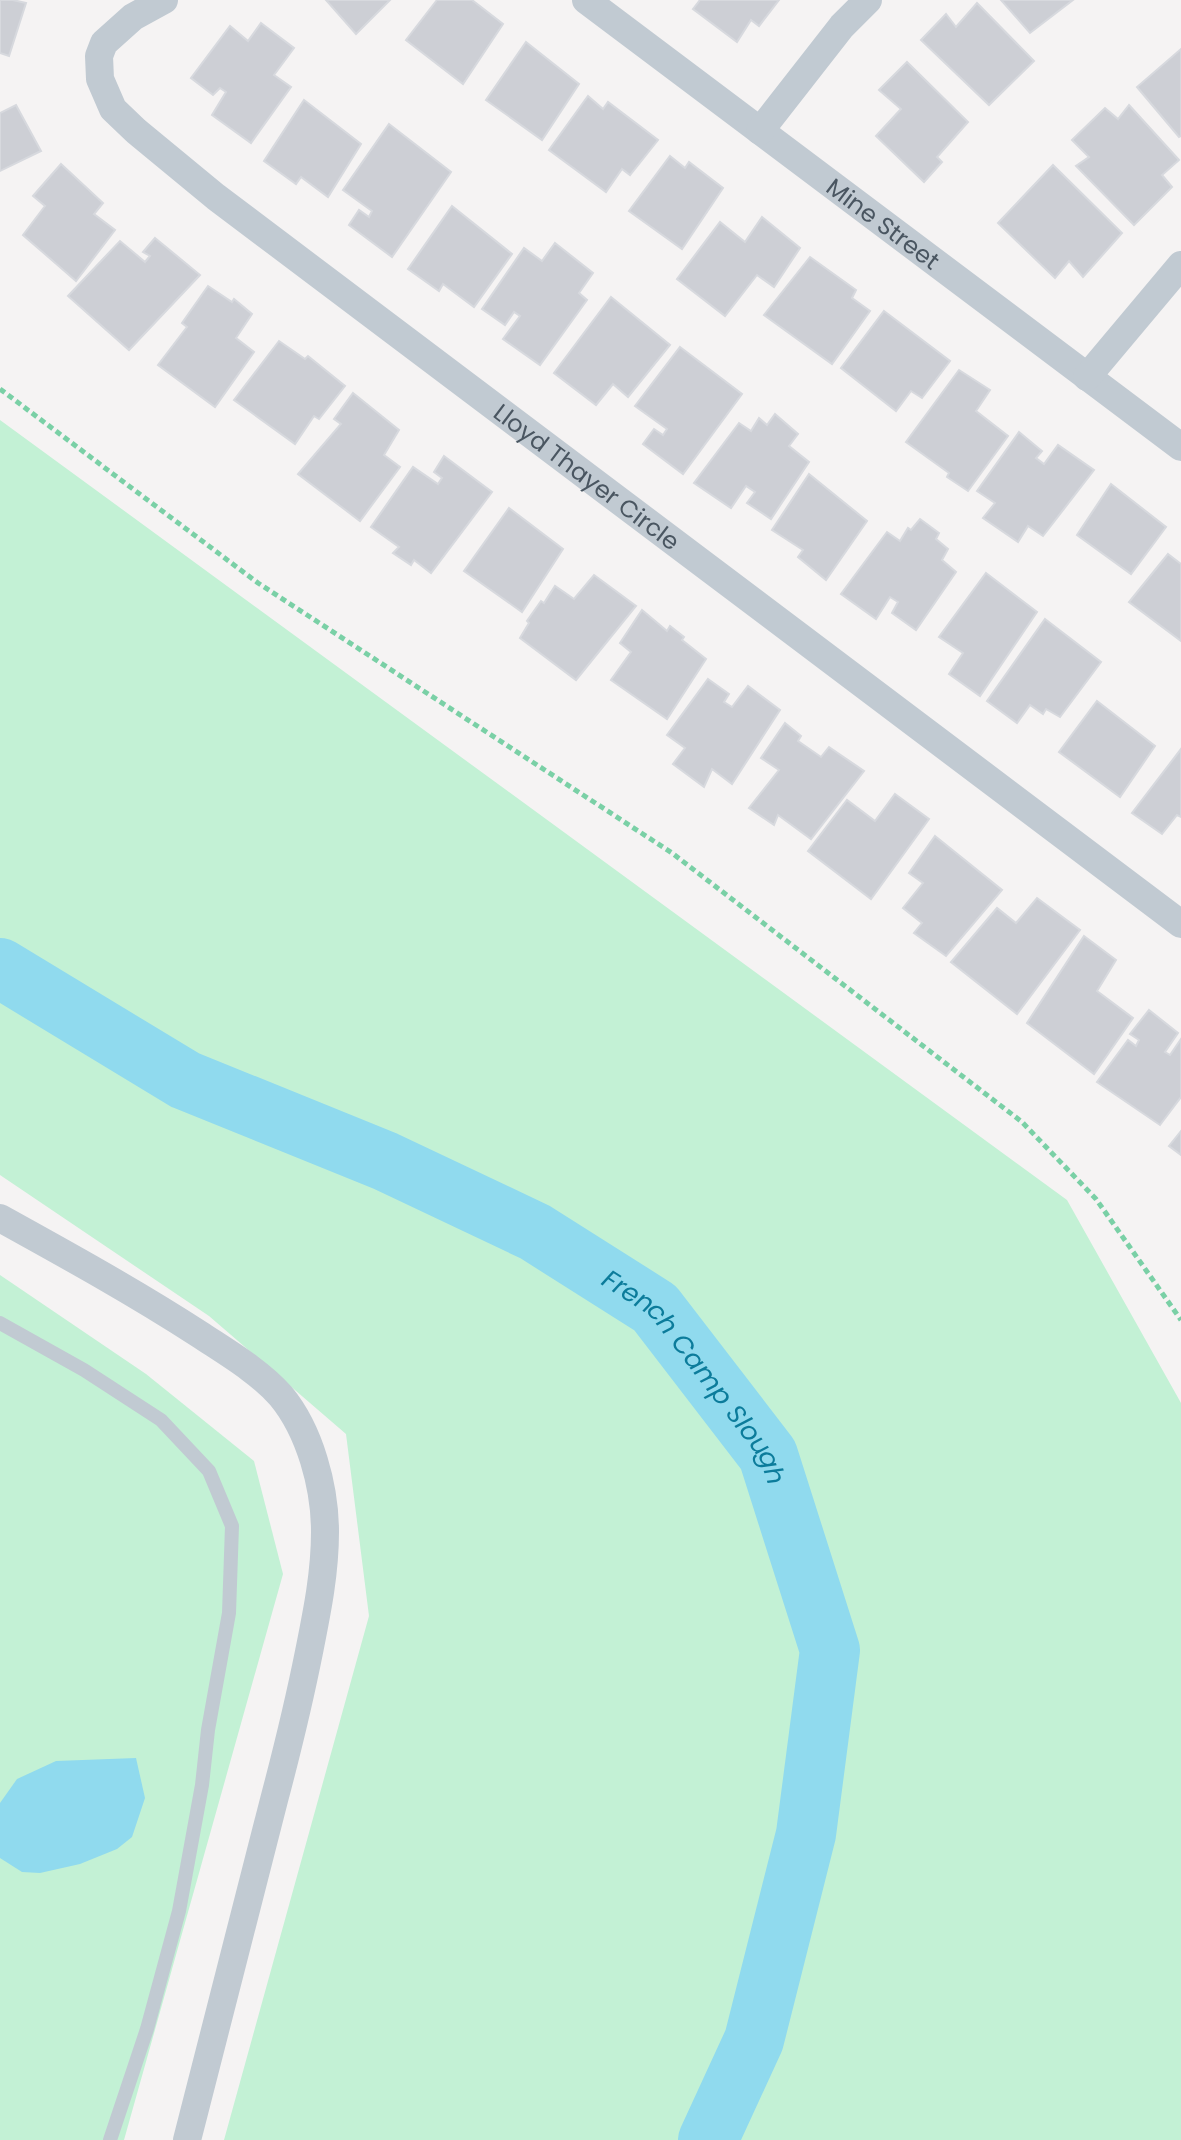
<svg xmlns="http://www.w3.org/2000/svg" width="1181" height="2140" font-family="Poppins,sans-serif">
<style>
.green{fill:#c3f1d5}
.water{fill:#90daee}
.lines{fill:none;stroke-linecap:round;stroke-linejoin:round}
.river{stroke:#90daee;stroke-width:60}
.building{fill:#cdcfd5;stroke:#d7d9de;stroke-width:2}
.path{stroke:#7ad0a6;stroke-width:5;stroke-dasharray:6 4;stroke-linecap:butt}
.service{stroke:#c1cad2;stroke-width:14}
.minor{stroke:#c1cad2;stroke-width:28}
.labels{text-anchor:middle;dominant-baseline:central;stroke-width:7;stroke-linejoin:round;paint-order:stroke}
.street-label{font-size:24px;fill:#4a5661;stroke:#fff}
.water-label{font-size:26px;font-style:italic;fill:#0c7c9b;stroke:#fff}
</style>
<rect width="100%" height="100%" fill="#f5f3f3"/>
<!-- green -->
<g class="green">
<polygon points="0,420 1067,1200 1181,1403 1181,2140 224,2140 369,1616 346,1434 209,1316 0,1175"/>
<polygon points="0,1275 146,1374 254,1461 283,1574 124,2140 0,2140"/>
</g>
<!-- water -->
<polygon class="water" points="136,1758 145,1798 132,1837 117,1849 80,1864 40,1873 22,1872 0,1858 0,1803 17,1779 56,1761"/>
<g class="lines">
<!-- river -->
<path class="river" id="s1" d="M0,968L185,1080L385,1161L535,1232L655,1308L768,1455L830,1650L806,1834L754,2040L708,2140"/>
</g>
<!-- building -->
<g class="building">
<polygon points="0,0 13,0 26,3 9,56 0,53"/>
<polygon points="326,0 390,0 356,34"/>
<polygon points="437,0 472,0 503,24 463,84 406,40"/>
<polygon points="700,0 779,0 759,26 751,20 737,42 693,9"/>
<polygon points="1001,0 1073,0 1030,33"/>
<polygon points="977,3 1034,61 989,105 921,40 946,14 956,27"/>
<polygon points="261,23 294,48 274,75 291,87 251,143 212,115 226,92 220,88 213,95 191,78 230,26 248,41"/>
<polygon points="526,42 579,84 542,140 486,100"/>
<polygon points="1181,49 1181,136 1179,137 1137,87"/>
<polygon points="907,62 968,122 937,157 942,162 924,182 876,136 901,109 879,90"/>
<polygon points="588,96 603,109 608,102 658,140 630,175 622,169 606,192 549,150"/>
<polygon points="304,100 361,144 328,197 301,177 296,184 264,161"/>
<polygon points="16,105 41,151 0,171 0,113"/>
<polygon points="1129,105 1179,160 1162,175 1172,187 1134,225 1076,166 1089,157 1072,140 1105,108 1118,119"/>
<polygon points="389,124 451,172 392,257 349,225 359,210 369,217 372,211 343,190"/>
<polygon points="670,156 685,168 689,162 723,188 682,249 629,211"/>
<polygon points="61,164 103,203 94,214 115,230 76,281 23,235 45,206 33,196"/>
<polygon points="1053,165 1122,233 1083,277 1069,261 1055,278 998,223"/>
<polygon points="452,206 512,254 474,307 443,284 439,291 408,269"/>
<polygon points="762,217 800,248 774,287 757,275 725,316 677,279 720,222 745,242"/>
<polygon points="155,238 200,275 129,350 68,296 120,241 145,262 150,256 143,252"/>
<polygon points="555,243 593,273 579,293 587,300 540,365 503,339 520,316 514,312 505,325 482,309 524,248 542,261"/>
<polygon points="810,257 856,290 852,298 870,311 832,364 764,315"/>
<polygon points="208,286 232,302 234,299 252,314 236,338 254,352 215,407 158,365 187,327 182,323"/>
<polygon points="611,297 670,345 628,397 613,384 596,405 554,373"/>
<polygon points="884,311 950,361 922,398 911,391 896,411 841,368"/>
<polygon points="279,341 305,359 308,356 345,386 319,419 314,416 295,444 234,400"/>
<polygon points="680,347 742,394 683,474 643,444 654,429 663,435 667,429 635,406"/>
<polygon points="959,370 990,390 976,411 1008,436 968,491 947,477 949,473 906,442"/>
<polygon points="353,393 399,430 384,455 400,467 360,521 298,474 341,424 334,419"/>
<polygon points="775,414 798,434 789,446 809,462 771,519 747,503 755,492 746,486 731,508 694,483 739,423 751,431 759,418 767,425"/>
<polygon points="1019,432 1042,451 1036,458 1044,464 1058,445 1094,470 1043,536 1028,526 1018,542 983,518 995,503 977,491"/>
<polygon points="444,456 492,492 431,573 414,560 411,565 393,553 399,547 371,527 413,467 438,484 442,478 434,472"/>
<polygon points="809,474 867,521 826,580 798,557 803,550 772,530"/>
<polygon points="1111,484 1166,527 1131,574 1077,535"/>
<polygon points="509,508 563,549 522,612 464,571"/>
<polygon points="920,519 939,533 936,539 948,549 942,560 956,572 916,630 892,613 898,602 890,597 876,619 841,594 887,532 900,541 908,528 911,530"/>
<polygon points="1168,554 1181,564 1181,641 1129,602"/>
<polygon points="986,573 1037,612 980,696 949,674 963,653 939,637"/>
<polygon points="594,575 636,606 576,680 520,638 529,623 527,621 541,601 544,603 555,586 574,599"/>
<polygon points="642,610 667,631 670,626 684,637 682,640 706,659 667,719 611,680 631,652 620,643"/>
<polygon points="1045,619 1101,662 1060,717 1046,709 1043,714 1030,705 1017,723 987,701"/>
<polygon points="708,679 729,694 724,702 732,707 748,686 780,710 732,784 712,769 704,787 673,764 685,748 667,735"/>
<polygon points="1097,701 1155,746 1120,797 1059,752"/>
<polygon points="785,723 801,736 798,741 821,757 829,747 864,771 811,839 778,815 774,825 749,808 779,770 761,758"/>
<polygon points="1181,749 1181,817 1177,815 1162,834 1132,813"/>
<polygon points="895,794 929,819 871,899 808,851 847,800 875,821"/>
<polygon points="935,836 1002,890 946,956 914,933 922,923 903,908 923,883 909,873"/>
<polygon points="1037,898 1080,930 1017,1014 951,962 997,908 1016,923"/>
<polygon points="1084,936 1116,960 1097,991 1133,1018 1094,1074 1027,1023"/>
<polygon points="1149,1010 1178,1033 1165,1052 1170,1055 1181,1039 1181,1097 1160,1125 1097,1082 1128,1040 1136,1046 1139,1040 1130,1034"/>
<polygon points="1181,1131 1181,1155 1169,1146"/>
</g>
<g class="lines">
<!-- path -->
<polyline class="path" points="0,389 258,583 672,853 1022,1122 1096,1199 1181,1320"/>
<!-- service -->
<polyline class="service" points="0,1323 84,1370 161,1420 209,1471 232,1526 229,1613 208,1730 202,1785 179,1911 147,2029 110,2140"/>
<!-- minor -->
<g class="minor">
<path id="s2" d="M164,0L133,17L104,43L99,56L100,79L113,109L136,131L216,197L1181,924"/>
<path id="s3" d="M586,0L1181,447"/>
<polyline points="760,131 842,26 868,0"/>
<polyline points="1087,377 1181,265"/>
<path d="M0,1218C67,1255 134,1292 199,1334C226,1352 259,1371 281,1396C310,1431 325,1487 325,1532C325,1573 317,1612 309,1652C299,1702 287,1751 274,1800C245,1913 216,2027 187,2140"/>
</g>
</g>
<g class="labels">
<!-- street labels -->
<g class="street-label">
<text stroke="none"><textPath href="#s3" startOffset="372">Mine Street</textPath></text>
<text stroke="none"><textPath href="#s2" startOffset="744">Lloyd Thayer Circle</textPath></text>
</g>
<!-- water labels -->
<g class="water-label">
<text stroke="none"><textPath href="#s1" startOffset="818">French Camp Slough</textPath></text>
</g>
</g>
</svg>
